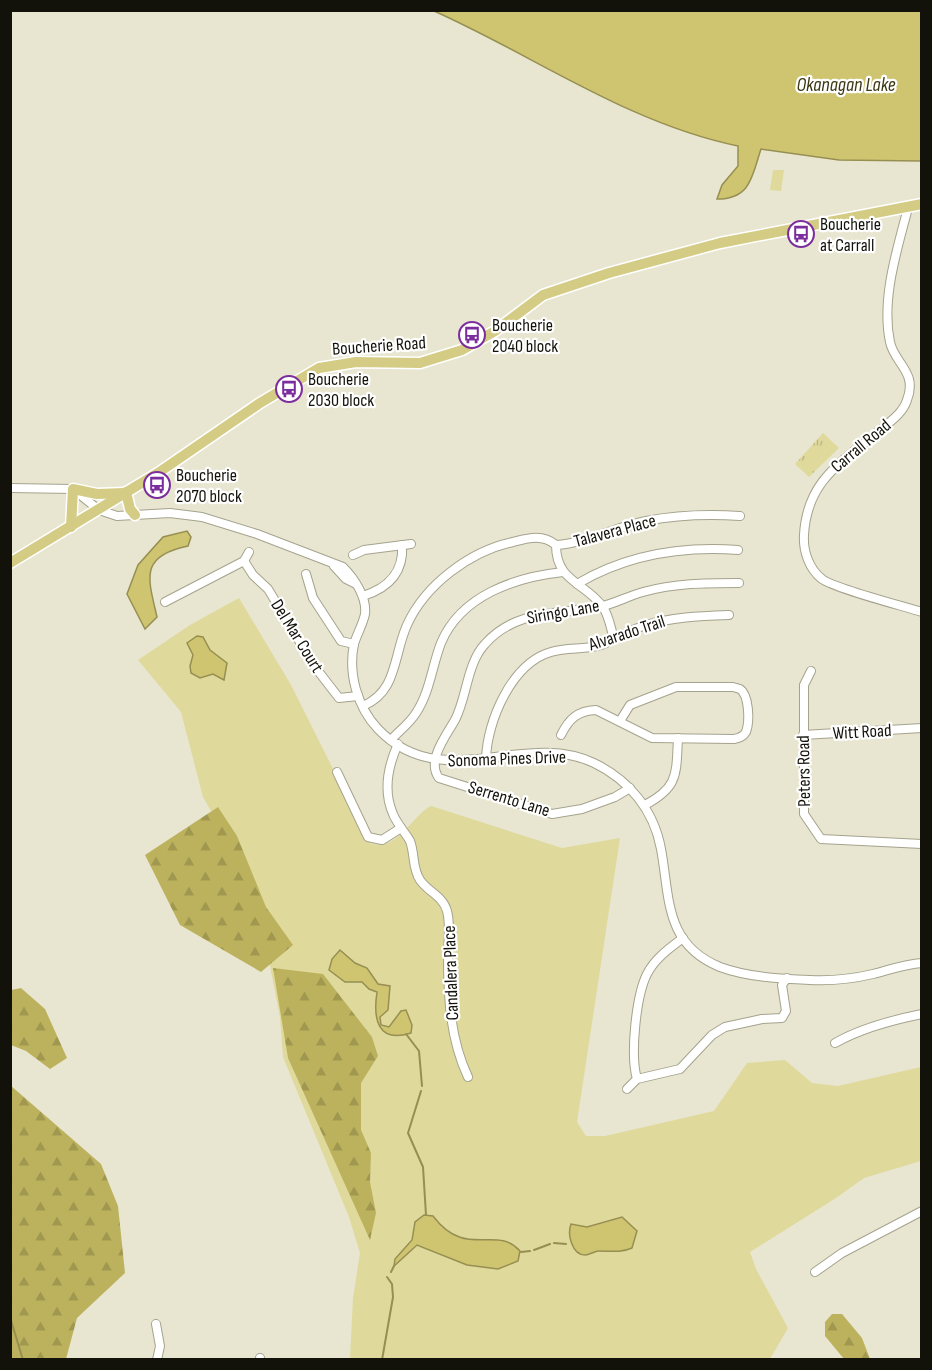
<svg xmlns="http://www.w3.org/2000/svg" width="932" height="1370" font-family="'Sofia Sans Condensed',sans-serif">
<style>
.grass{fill:#dfd99c}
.forest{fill:url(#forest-firs)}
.park{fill:url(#park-tufts)}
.water{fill:#cfc571;stroke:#978f52;stroke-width:1.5}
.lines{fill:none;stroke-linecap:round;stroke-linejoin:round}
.stream{stroke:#978f52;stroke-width:2}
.minor-casing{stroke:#a5a38d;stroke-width:10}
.major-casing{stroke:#fff;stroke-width:13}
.minor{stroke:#fff;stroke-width:8}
.major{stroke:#d4cc85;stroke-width:10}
.labels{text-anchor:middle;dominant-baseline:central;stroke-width:4.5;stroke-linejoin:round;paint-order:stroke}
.poi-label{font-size:18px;fill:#13120a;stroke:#fff;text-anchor:start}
.street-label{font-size:18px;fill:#13120a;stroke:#fff}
.water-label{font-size:20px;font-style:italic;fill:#3d3914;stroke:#fff}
</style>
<defs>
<pattern id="forest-firs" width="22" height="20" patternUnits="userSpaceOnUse" patternTransform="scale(1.5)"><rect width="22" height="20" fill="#bcb25e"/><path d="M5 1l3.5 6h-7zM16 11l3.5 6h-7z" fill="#a19850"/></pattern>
<pattern id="park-tufts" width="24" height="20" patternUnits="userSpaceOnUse" patternTransform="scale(1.5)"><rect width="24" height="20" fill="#dfd99c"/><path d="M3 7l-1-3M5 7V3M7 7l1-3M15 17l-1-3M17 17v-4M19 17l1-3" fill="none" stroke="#beb985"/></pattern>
</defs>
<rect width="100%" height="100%" fill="#e8e6d0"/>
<!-- grass -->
<g class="grass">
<polygon points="773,170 784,170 781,191 770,190"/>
<path d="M239,598L291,685L370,843C397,853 412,815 431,806L562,848L620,838L577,1122L586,1136H605L714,1111L747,1063L785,1060L812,1083L838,1086L921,1067V1161L864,1178L836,1198L750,1252L756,1269L788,1328L770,1359H350L353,1298L360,1253L349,1217L283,1057L280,1017L261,920L240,861L203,797L181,712L138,660L190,625Z"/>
</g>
<!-- forest -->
<g class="forest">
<polygon points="218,807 237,836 266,907 293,945 261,972 180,925 145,855"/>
<polygon points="273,968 323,974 372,1037 378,1056 361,1083 361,1130 371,1153 370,1182 376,1213 370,1240 288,1058"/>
<polygon points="21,988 45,1009 67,1058 50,1069 26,1051 11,1045 11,990"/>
<polygon points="10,1085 101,1164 118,1206 125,1273 77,1318 66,1359 11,1359"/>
<polygon points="832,1314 842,1314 862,1338 870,1359 844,1359 825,1336 825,1322"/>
</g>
<!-- park -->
<polygon class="park" points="823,433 839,448 809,477 795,464"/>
<!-- water -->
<g class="water">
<path d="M434,11H921V161L839,160L761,149C752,176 751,199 717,199L722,185L738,166V146C627,123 535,56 434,11Z"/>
<path d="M187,531L191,537L188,546C139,556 148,578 157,617L145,629L127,594L138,565L163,537Z"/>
<polygon points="197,636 203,637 210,650 227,663 224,680 213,674 200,678 191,673 190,666 193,655 187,643"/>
<path d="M340,950L355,963L367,968L378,984L390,986L388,1010L380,1017L381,1025L389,1027L401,1011L406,1010L412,1025L411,1033C377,1044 373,1018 377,992L369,989L362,982H345L329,970L332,959Z"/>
<path d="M424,1215L433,1216C466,1260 496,1224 520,1251L518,1261L498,1269L467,1265L417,1245L394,1266L395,1259L412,1240L415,1222Z"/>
<path d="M622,1217L637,1231L632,1248C621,1253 610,1251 599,1251C594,1251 590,1255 585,1255C572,1255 567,1234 571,1224L587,1227Z"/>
</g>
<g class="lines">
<!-- stream -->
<g class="stream">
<polyline points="406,1034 419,1051 422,1086"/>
<polyline points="421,1091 408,1133 423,1167 426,1215"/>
<polyline points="554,1243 566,1244"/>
<polyline points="534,1250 550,1244"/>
<polyline points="521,1252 530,1251"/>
<polyline points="391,1272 394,1266"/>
<polyline points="10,1317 23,1360"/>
<polyline points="382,1360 393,1297 392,1284 387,1277"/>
</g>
<defs>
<g id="minor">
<path d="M908,208C897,250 881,299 890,342C894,363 918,372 907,400C903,413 891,421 880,430C842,462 807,480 804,535C803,551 809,569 822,579C833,588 903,606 922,612"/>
<path d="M10,488L73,489L99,510L117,516L170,513L202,517L257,534L343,567C354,578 367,597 365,614C363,624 357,634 354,644C348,673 357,707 378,729C442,796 523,729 594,763C629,780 654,810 661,849C670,897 664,944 720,967C747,977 781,979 810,980C831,981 852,979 873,974C889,970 905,964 922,963"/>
<path d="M556,545C556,582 585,582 603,607C609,616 611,629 614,639"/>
<polyline points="353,555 364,550 411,544"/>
<polyline points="244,561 253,575 268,589 315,667 339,698 358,696"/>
<polyline points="334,566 346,579 354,583"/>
<polyline points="306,574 313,598 341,641 354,644"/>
<path d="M577,584C626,555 683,546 738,550"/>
<path d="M363,596C388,588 404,573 402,545"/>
<polyline points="165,602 244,561 249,552"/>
<polyline points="811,671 804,685 804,814 821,839 922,844"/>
<path d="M363,706C398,691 393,656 407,625C425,585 470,551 513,542C529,538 542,534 556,545C587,543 615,527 646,521C677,515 708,514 740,516"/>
<path d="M561,735C569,719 577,711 596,710L652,738L734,739C739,738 743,737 746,732C750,721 749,695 740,689L733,687H676L630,705L620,721"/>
<polyline points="803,735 922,728"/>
<path d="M391,740C399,731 410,723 416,713C430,692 432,666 441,643C461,595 516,577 563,572"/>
<path d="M398,744C388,766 383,791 393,814C397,824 405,832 410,841C415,854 412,868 420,880C428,892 443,896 447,911C451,926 448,941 448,956C448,997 450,1039 468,1077"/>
<path d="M486,759C487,721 512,663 551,652C567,647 585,650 601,645C615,640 628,631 643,626C671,617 700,616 729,615"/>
<polyline points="337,772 368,837 382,840 401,828"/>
<path d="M630,788L615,797L582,809L552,814L439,778C426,761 446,736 455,720C467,697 467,663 485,644C516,609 558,615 599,607C614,604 628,596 643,592C675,583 706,583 739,583"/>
<path d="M645,805C679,787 676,774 678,738"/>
<path d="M683,938C670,948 655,958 647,974C636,996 630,1055 637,1079L680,1069L712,1035L725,1027L762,1019L782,1018L786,1011L782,985L787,978"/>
<path d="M835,1043C861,1028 892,1020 922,1014"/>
<polyline points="627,1089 637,1079"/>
<polyline points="815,1272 842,1253 922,1211"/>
<polyline points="156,1324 160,1346 157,1360"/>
<polyline points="260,1360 260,1358"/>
</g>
<g id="major">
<polyline points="126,492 130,509 135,515"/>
<polyline points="71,527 73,489 97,494 124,493"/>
<polyline points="10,563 158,473 260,403 319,368 356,362 420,363 462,350 495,331 543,295 609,273 720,243 922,204"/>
</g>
</defs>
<!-- minor casing -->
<use href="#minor" class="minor-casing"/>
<!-- major casing -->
<use href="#major" class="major-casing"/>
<!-- minor -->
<use href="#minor" class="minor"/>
<!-- major -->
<use href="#major" class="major"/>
</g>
<!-- icons -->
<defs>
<symbol id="bus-ring" viewBox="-11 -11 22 22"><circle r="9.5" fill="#fff" stroke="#7b2d9e" stroke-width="1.5"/><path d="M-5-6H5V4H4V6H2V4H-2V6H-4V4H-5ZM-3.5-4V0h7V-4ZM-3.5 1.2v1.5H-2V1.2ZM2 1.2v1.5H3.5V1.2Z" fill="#7b2d9e"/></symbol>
</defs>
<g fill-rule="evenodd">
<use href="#bus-ring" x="786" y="219" width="30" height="30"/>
<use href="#bus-ring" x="457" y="320" width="30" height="30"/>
<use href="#bus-ring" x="274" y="374" width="30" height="30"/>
<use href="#bus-ring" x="142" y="470" width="30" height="30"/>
</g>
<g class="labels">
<!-- poi labels -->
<g class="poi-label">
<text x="820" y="224">Boucherie<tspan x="820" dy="21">at Carrall</tspan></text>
<text x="492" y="325">Boucherie<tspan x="492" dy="21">2040 block</tspan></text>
<text x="308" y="379">Boucherie<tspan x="308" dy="21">2030 block</tspan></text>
<text x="176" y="475">Boucherie<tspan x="176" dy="21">2070 block</tspan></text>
</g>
<!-- street labels -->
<g class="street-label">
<text transform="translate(379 346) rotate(-4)">Boucherie Road</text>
<text transform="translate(861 446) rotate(-40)">Carrall Road</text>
<text transform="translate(615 531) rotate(-15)">Talavera Place</text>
<text transform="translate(563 612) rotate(-10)">Siringo Lane</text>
<text transform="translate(627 633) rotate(-18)">Alvarado Trail</text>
<text transform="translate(297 636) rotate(58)">Del Mar Court</text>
<text transform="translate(862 732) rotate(-3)">Witt Road</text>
<text transform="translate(507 759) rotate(-2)">Sonoma Pines Drive</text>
<text transform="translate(804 771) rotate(-91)">Peters Road</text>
<text transform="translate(509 799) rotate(17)">Serrento Lane</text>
<text transform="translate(451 973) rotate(-92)">Candalera Place</text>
</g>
<!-- water labels -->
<g class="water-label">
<text x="846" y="85">Okanagan Lake</text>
</g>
</g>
<!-- border -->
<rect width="932" height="1370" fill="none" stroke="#13120a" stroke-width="24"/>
</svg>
